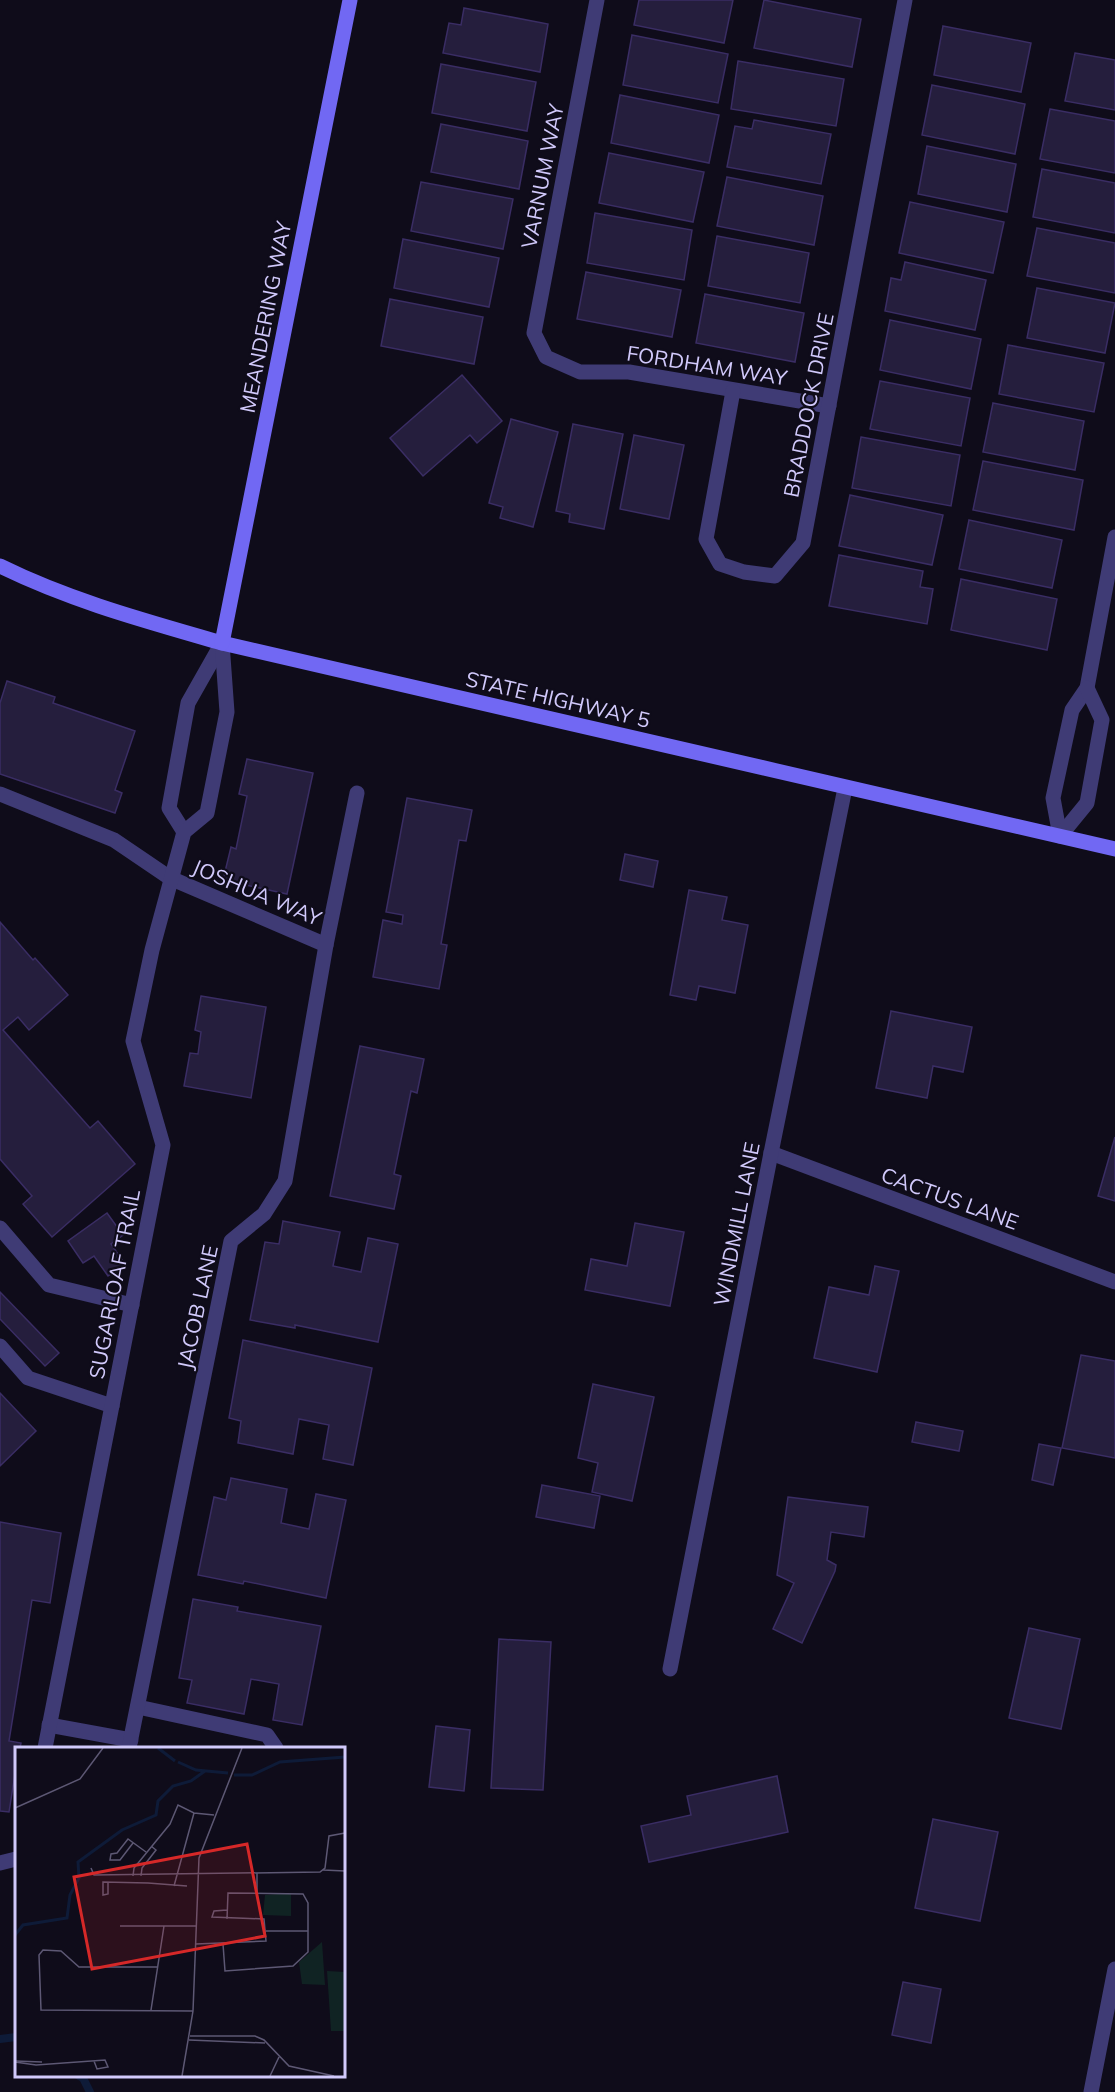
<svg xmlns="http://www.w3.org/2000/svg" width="1115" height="2092" font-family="Mulish,sans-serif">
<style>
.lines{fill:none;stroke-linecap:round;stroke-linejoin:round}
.stream{stroke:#0e1b38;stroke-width:8}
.building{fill:#251e3d;stroke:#3a2d64;stroke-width:1.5}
.street{stroke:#3f3b75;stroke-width:15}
.secondary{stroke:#7168f3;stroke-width:15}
.labels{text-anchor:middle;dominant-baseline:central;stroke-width:4.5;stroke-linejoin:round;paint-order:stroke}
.street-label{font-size:21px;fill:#d1c9fb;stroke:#0f0c1a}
.inset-river{fill:none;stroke:#0e1b38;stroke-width:3}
.inset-road{fill:none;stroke:#5d5874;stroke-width:1.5}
.view{fill:#d62828;fill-opacity:0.15;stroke:#d62828;stroke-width:3}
.inset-edge{fill:none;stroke:#d1c9fb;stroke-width:3}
</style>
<rect width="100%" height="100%" fill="#0f0c1a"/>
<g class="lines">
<!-- stream -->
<g class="stream">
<polyline points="0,2039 16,2037"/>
<polyline points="79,2076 83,2078 90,2092"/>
</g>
</g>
<!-- building -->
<g class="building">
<polygon points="639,0 733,0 724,43 634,25"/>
<polygon points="764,0 861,19 852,67 754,48"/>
<polygon points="464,8 548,24 540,72 443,53 449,23 461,25"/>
<polygon points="943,26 1031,43 1021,92 934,75"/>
<polygon points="632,35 728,54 718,103 623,85"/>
<polygon points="1075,53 1115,60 1115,110 1065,101"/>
<polygon points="738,61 844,79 836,126 731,109"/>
<polygon points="441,64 536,82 527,131 432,113"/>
<polygon points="932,85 1025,104 1015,154 922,135"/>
<polygon points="620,95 719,115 709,163 611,143"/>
<polygon points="1050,109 1115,121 1115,173 1040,159"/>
<polygon points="754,120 831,134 821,184 727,167 735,126 752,129"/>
<polygon points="441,124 528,141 519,189 431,172"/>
<polygon points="927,146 1016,164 1007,212 918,194"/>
<polygon points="609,153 704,172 693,222 599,203"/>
<polygon points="1042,169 1115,183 1115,233 1033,217"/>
<polygon points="727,177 823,196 814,245 717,226"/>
<polygon points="421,182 513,199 503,249 411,231"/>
<polygon points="910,202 1004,222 993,273 899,253"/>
<polygon points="595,213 692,230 684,280 587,263"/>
<polygon points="1037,228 1115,243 1115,293 1027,276"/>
<polygon points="717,236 809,253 800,303 708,286"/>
<polygon points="403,239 499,258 489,307 394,288"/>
<polygon points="905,262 986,280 975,330 885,311 891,278 901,280"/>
<polygon points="586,272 681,290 672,337 577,319"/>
<polygon points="1037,288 1115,303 1105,353 1027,338"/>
<polygon points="705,294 804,313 795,362 696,343"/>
<polygon points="390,299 483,317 474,364 381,346"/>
<polygon points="890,320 981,339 971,389 880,370"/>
<polygon points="1008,345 1104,363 1094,412 999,394"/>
<polygon points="462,375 502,421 477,443 470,435 423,476 390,438"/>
<polygon points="880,381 970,398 961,446 870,429"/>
<polygon points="993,403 1084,421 1075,470 983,452"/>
<polygon points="511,419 558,432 533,527 500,518 503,507 489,503"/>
<polygon points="573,424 623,434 604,529 569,522 570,514 556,511"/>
<polygon points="634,435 684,445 669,519 620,509"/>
<polygon points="861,437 960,455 951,506 852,488"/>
<polygon points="983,461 1083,480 1074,530 973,510"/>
<polygon points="850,495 943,515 932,565 839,546"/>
<polygon points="969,520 1062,540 1052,588 959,569"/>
<polygon points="839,555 923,571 920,587 933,589 927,624 829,606"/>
<polygon points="961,579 1057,599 1047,650 951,630"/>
<polygon points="7,681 55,697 53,703 135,731 115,790 122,793 115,813 0,774 0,703"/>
<polygon points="247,759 313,773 287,894 223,880 231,847 236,849 247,796 239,794"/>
<polygon points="407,798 472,810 466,841 459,840 441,944 447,945 439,989 373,977 383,920 402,924 403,915 386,912"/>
<polygon points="625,854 658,861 653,887 620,880"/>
<polygon points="689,890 727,897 722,920 748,925 735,993 699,986 696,1000 670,995"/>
<polygon points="0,922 33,960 35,958 68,995 29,1030 18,1017 3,1030 90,1128 98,1121 135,1164 52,1237 23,1204 32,1196 0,1159"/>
<polygon points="201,996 266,1007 251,1098 184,1086 190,1053 198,1054 201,1032 195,1030"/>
<polygon points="891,1011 972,1027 963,1072 933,1066 927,1098 876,1088"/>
<polygon points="360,1046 424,1059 417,1093 411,1091 394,1174 401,1176 394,1209 330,1196"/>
<polygon points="1115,1137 1115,1201 1098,1196"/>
<polygon points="107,1213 123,1235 111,1244 125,1264 108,1276 94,1256 83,1263 68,1241"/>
<polygon points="283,1221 340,1232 333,1266 361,1272 368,1238 398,1244 378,1342 295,1325 295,1328 250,1320 265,1242 279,1244"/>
<polygon points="635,1223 684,1232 670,1306 585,1290 591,1259 627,1266"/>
<polygon points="875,1266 899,1271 877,1372 814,1358 829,1287 869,1295"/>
<polygon points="0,1292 59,1353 45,1366 0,1319"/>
<polygon points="243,1340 372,1368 353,1465 323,1459 329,1425 299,1419 293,1454 238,1443 241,1421 229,1418"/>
<polygon points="1081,1355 1115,1361 1115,1458 1062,1448"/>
<polygon points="593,1384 654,1397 632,1501 592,1492 598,1463 578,1458"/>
<polygon points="0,1393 36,1431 0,1466"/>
<polygon points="916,1422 963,1431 959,1451 912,1442"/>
<polygon points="1039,1444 1061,1448 1053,1485 1032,1480"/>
<polygon points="231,1478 287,1489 281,1523 309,1529 316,1494 346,1500 326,1598 244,1581 243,1584 198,1575 214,1497 226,1500"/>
<polygon points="542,1485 600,1496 594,1528 536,1517"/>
<polygon points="788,1497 868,1507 864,1537 831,1532 827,1560 836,1565 835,1571 802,1643 773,1629 794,1583 777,1575"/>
<polygon points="0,1522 61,1533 50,1603 32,1600 9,1741 21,1743 20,1748 16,1748 16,1768 9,1812 0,1811"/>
<polygon points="193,1599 238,1607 237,1611 321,1626 302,1725 273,1720 279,1684 251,1679 244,1714 187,1703 192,1680 179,1678"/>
<polygon points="1029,1628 1080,1639 1061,1729 1009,1718"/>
<polygon points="499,1639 551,1642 543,1790 491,1788"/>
<polygon points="436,1726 470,1730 464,1791 429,1787"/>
<polygon points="777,1776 788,1832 649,1862 641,1826 691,1815 687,1796"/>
<polygon points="933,1819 998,1832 980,1921 915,1908"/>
<polygon points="903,1982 941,1989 931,2043 892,2035"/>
</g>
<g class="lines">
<!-- street -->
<g class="street">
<polyline points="597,0 534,333 546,357 580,372 629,372 829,406"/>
<polyline points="733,391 706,539 720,564 744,572 775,576 803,543 905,0"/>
<polyline points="0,794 114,840 170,878 326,945"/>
<polyline points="184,832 169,808 188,703 222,643"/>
<polyline points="1060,836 1053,798 1072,710 1087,688 1115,537"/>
<polyline points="1060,836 1087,803 1102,720 1087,688"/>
<polyline points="771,1153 1115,1282"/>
<polyline points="0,1228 49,1285 132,1305"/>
<polyline points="0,1346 28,1378 112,1406"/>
<polyline points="670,1669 771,1153 845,788"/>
<polyline points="138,1707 267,1735 276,1748"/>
<polyline points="49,1725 131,1740"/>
<polyline points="45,1748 163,1145 133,1041 152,950 184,832 207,813 227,712 222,643"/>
<polyline points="129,1748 231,1241 264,1214 285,1181 326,945 357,793"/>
<polyline points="0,1863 16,1859"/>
<polyline points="1091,2092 1115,1969"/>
</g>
<!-- secondary -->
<g class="secondary">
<path d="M0,566C71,601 146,621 222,643L1115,849"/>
<polyline points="222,643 350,0"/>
</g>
</g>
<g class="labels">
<!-- street labels -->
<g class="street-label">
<text transform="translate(542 176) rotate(-79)">VARNUM WAY</text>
<text transform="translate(265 317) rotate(-79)">MEANDERING WAY</text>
<text transform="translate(707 365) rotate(9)">FORDHAM WAY</text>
<text transform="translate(808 405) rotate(-79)">BRADDOCK DRIVE</text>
<text transform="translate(558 699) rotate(13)">STATE HIGHWAY 5</text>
<text transform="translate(257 892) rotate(23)">JOSHUA WAY</text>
<text transform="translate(950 1198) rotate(20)">CACTUS LANE</text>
<text transform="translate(736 1224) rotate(-79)">WINDMILL LANE</text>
<text transform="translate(114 1284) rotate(-79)">SUGARLOAF TRAIL</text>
<text transform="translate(197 1307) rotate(-78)">JACOB LANE</text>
</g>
</g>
<!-- overview -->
<g transform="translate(15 1747)">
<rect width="330" height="330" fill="#0f0c1a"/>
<path d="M276,146V169L248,168L250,148ZM307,195L310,238L287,237L284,215ZM312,224L330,225V284H316Z" fill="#102323"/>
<path class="inset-river" d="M143,1L160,14M163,15L181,23L213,26M219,28H237L265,15L330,10M0,188L8,178L52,171L55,148L64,131L63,115L107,83L141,68L143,54L158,39L176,34L190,24"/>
<path class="inset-road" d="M0,61L65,32L88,1M118,96L105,113H95L96,107L102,106L113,92L131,105M76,121L79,128L305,125L310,121L314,89L330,86M308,123L330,124M118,129L119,121L155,77L163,58L179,66L199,68M126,129L127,121L141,103L136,99M93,135V147L88,148V135L133,136L172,139M159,139L179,66M242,146V126M105,179H181M251,184H293M181,197L251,194L249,172L197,170L199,164L212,163M208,197L210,224L278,219L293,205V156L288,147L213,146L212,172M142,220H64L46,204L28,203L24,208L26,263L178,264M136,263L149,179M175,289H240L249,293L274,319L319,329M174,293L250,296M0,314L27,315M0,315L21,318L90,313L93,320L82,322L79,314M167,329L178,264L184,111L227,1M255,329L264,310"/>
<path class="view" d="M232,97L250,189L77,222L59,130Z"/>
<rect width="330" height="330" class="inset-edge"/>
</g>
</svg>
